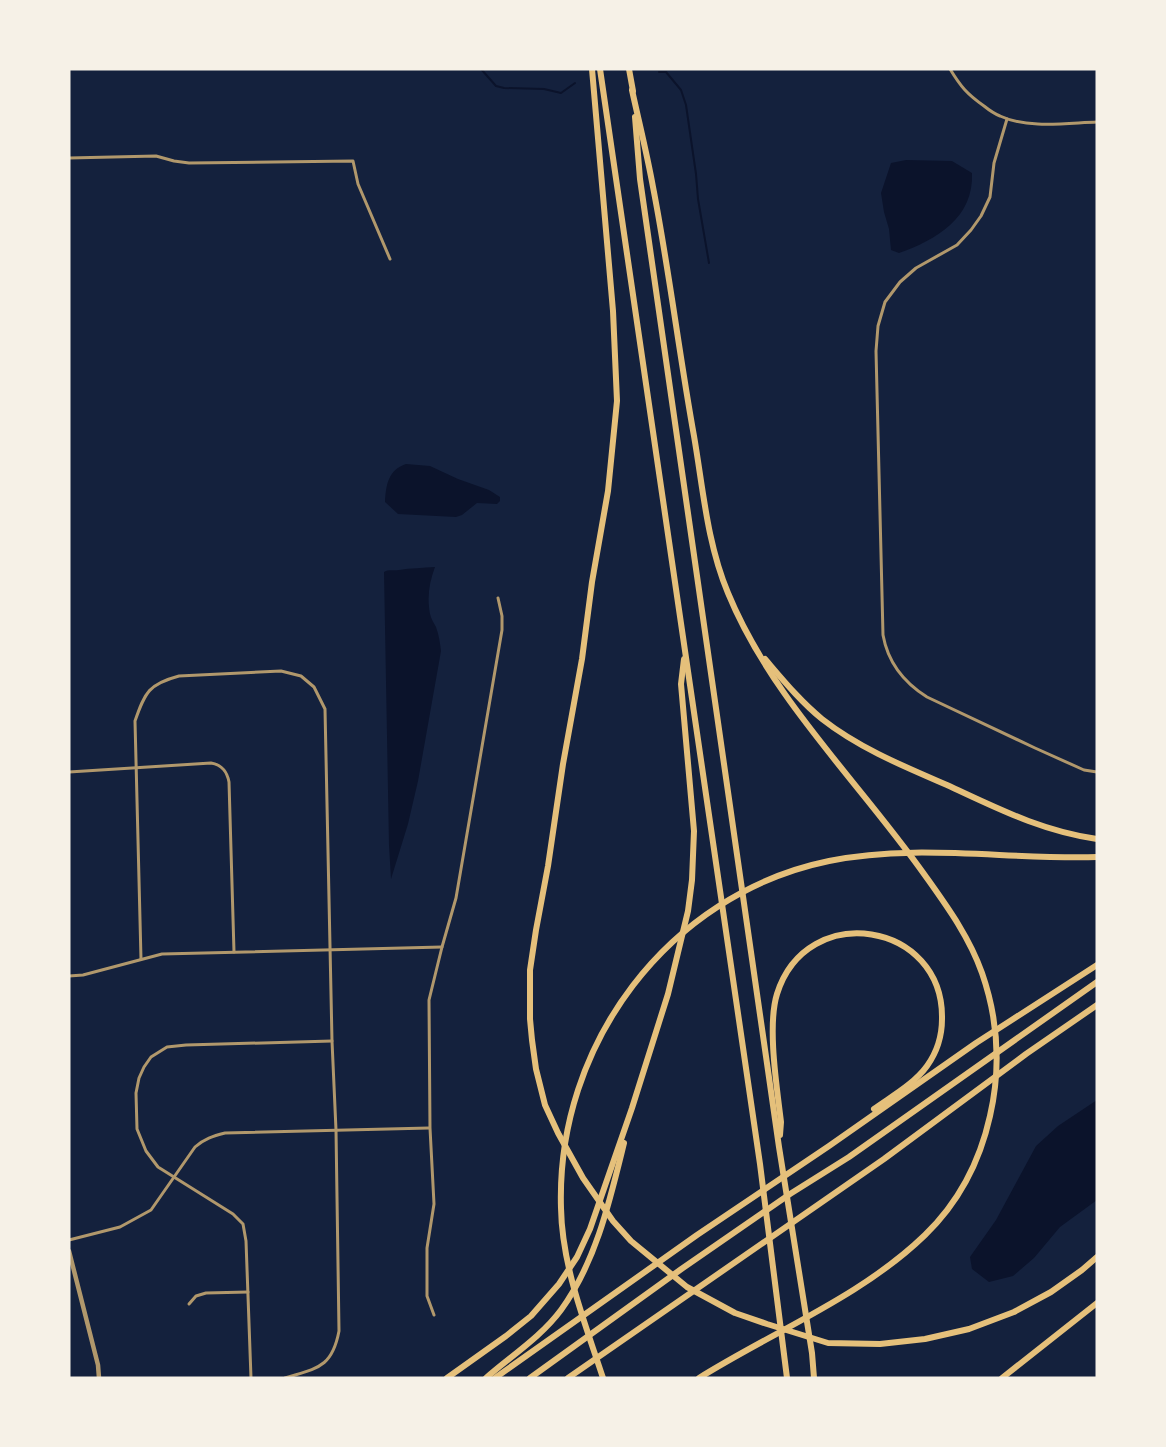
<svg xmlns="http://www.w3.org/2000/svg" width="1166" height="1447" font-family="'Work Sans',sans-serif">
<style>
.water{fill:#0b132b}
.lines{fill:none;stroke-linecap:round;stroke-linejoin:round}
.stream{stroke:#0b132b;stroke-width:2}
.minor{stroke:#b1986c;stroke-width:3}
.tertiary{stroke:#b1986c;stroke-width:4.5}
.motorway{stroke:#e5c07b;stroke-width:6}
</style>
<rect width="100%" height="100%" fill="#14213d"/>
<!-- water -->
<g class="water">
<path d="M906,160L952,161L972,173C974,218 936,240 899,253L891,250L889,229L884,212L881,193L891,163Z"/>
<path d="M406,464L430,466L458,479L489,490L500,497V501L497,504L477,503L462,515L456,517L398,514L385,502C386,485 388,470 406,464Z"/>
<path d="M435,567C429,583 427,597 430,614C431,619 434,623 436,627C439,635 440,643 441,651L418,781L408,824L391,879L389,845L384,572C389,569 393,571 399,570C411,568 423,568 435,567Z"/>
<polygon points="1097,1100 1097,1200 1060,1227 1034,1258 1013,1276 989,1282 972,1269 970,1257 996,1220 1036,1146 1058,1126"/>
</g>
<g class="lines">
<!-- stream -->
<g class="stream">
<polyline points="481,69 496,86 504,88 544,89 561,93 575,83"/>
<polyline points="659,72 666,72 681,90 686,105 696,174 698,199 709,263"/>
</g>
<!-- minor -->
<g class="minor">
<path d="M950,69C961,87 967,94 984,106C989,110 995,114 1000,116C1028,129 1067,123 1097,122"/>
<path d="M1007,119L994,163L990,197L981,216L971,230L957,245L916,268L900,282L885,302L878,326L876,351L883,635C888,663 903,682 927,697L1035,748L1084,770L1097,772"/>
<polyline points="69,158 156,156 174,161 189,163 353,161 358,184 390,259"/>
<path d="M69,772L211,763C222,765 227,771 229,782L234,952"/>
<path d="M141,959L135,721C145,692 149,684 179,676L281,671L301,676L314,687L325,709L332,1041L336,1130L339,1331C332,1368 317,1368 285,1378"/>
<polyline points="69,976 83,975 162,954 442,947"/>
<path d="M69,1240L120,1227L151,1210L195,1147C204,1139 213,1136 225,1133L429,1128"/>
<polyline points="189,1304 196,1296 206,1293 248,1292"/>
<polyline points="434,1315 427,1296 427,1248 434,1204 430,1128 429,1000 442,947 456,898 502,630 502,616 498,598"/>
<polyline points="251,1378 246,1241 243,1224 233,1214 158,1167 146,1151 137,1129 136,1093 139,1078 144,1067 151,1057 167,1047 186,1045 332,1041"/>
</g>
<!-- tertiary -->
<polyline class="tertiary" points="69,1251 98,1365 99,1378"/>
<!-- motorway -->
<g class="motorway">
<polyline points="592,69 613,311 617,401 608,491 592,582 582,659 563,764 548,866 536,930 530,970 530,1019 532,1040 536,1069 545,1105 558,1133 583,1178 613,1221 631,1241 687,1287 735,1313 767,1324 828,1343 880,1344 925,1339 969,1329 1014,1312 1051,1292 1082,1270 1097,1257"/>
<polyline points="600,69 760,1164 787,1378"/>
<polyline points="629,69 633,91"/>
<path d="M632,90C639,122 647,154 653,187C669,269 679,353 694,436C703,488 707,543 728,593C771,698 859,782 924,874C946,905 969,936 982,973C998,1019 1001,1068 990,1116C980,1161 958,1203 925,1235C861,1297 774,1331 699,1378"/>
<polyline points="635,117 640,179 779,1147 812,1353 814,1378"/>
<path d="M765,659C783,680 800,701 822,719C859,748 903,766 947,785C997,808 1041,831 1097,839"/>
<path d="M780,1135L781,1122C777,1088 767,1026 777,994C807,899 944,922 942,1019C942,1036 937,1052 927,1066C914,1084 892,1096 874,1109"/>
<polyline points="447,1378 506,1336 531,1316 559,1284 577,1257 590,1229 632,1108 668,994 688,911 692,880 694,831 681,684 684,659"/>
<path d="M486,1378C511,1356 541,1337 561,1310C596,1262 610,1200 624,1143"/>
<polyline points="495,1378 697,1235 829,1146 976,1043 1097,965"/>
<polyline points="530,1378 680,1270 790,1194 849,1157 1097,982"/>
<polyline points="568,1378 884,1159 1026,1054 1097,1005"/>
<path d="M603,1378C585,1323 562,1266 561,1208C556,1045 668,894 829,861C917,843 1008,860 1097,857"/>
<polyline points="1002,1378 1097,1303"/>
</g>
</g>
<!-- border -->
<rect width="1166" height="1447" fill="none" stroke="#f6f1e7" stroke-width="141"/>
</svg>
